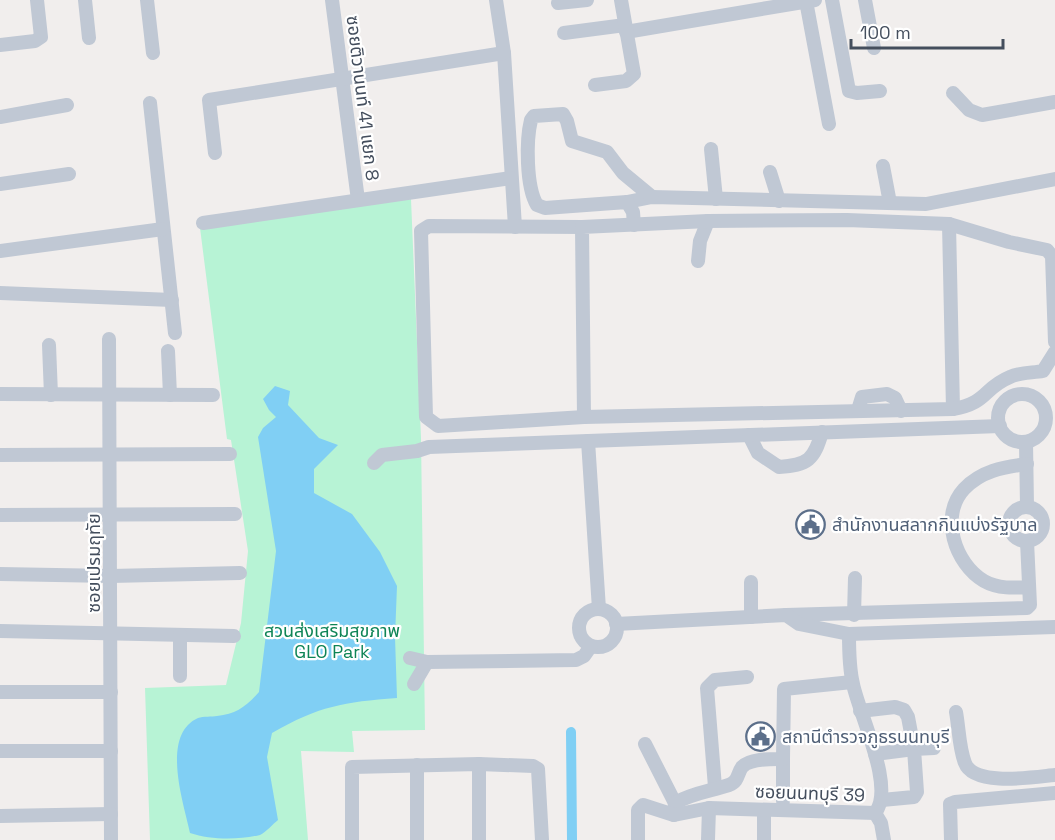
<svg xmlns="http://www.w3.org/2000/svg" width="1055" height="840" font-family="'Space Grotesk','Noto Sans Thai',sans-serif">
<style>
.green{fill:#b7f3d5}
.water{fill:#80cff4}
.lines{fill:none;stroke-linecap:round;stroke-linejoin:round}
.canal{stroke:#80cff4;stroke-width:10}
.minor{stroke:#c0c8d4;stroke-width:14}
.labels{text-anchor:middle;dominant-baseline:central;stroke-width:4.5;stroke-linejoin:round;paint-order:stroke}
.street-label{font-size:18px;fill:#444e5d;stroke:#fff}
.service-label{font-size:18px;fill:#4e5e75;stroke:#fff;text-anchor:start}
.park-label{font-size:18px;fill:#0e8456;stroke:#fff}
</style>
<rect width="100%" height="100%" fill="#f1eeed"/>
<!-- green -->
<polygon class="green" points="411,199 421,438 425,730 352,731 354,752 301,751 308,840 150,840 145,688 226,685 241,623 248,551 231,440 227,439 200,228"/>
<!-- water -->
<path class="water" d="M275,386L290,391L288,405L319,438L338,445L314,469V493L352,514L380,552L397,586L395,637L397,698C344,702 319,706 272,733L267,757L278,820C273,824 266,832 260,835C238,840 211,840 190,833C184,804 160,735 198,718C203,716 212,717 217,716C236,714 246,707 259,692L276,551L258,437L263,428L276,417L269,410L263,399Z"/>
<g class="lines">
<!-- canal -->
<polyline class="canal" points="571,732 572,840"/>
<!-- minor -->
<g class="minor">
<polyline points="85,0 89,38"/>
<polyline points="147,0 153,53"/>
<polyline points="332,0 358,200"/>
<polyline points="496,0 504,53 515,227"/>
<polyline points="832,0 849,91 857,93 880,91"/>
<polyline points="865,0 874,48"/>
<polyline points="806,1 829,124"/>
<polyline points="558,3 587,0"/>
<polyline points="626,32 815,0"/>
<polyline points="564,33 625,25"/>
<polyline points="0,45 35,41 41,37 37,0"/>
<polyline points="595,85 626,81 634,74 621,0"/>
<polyline points="953,93 969,110 982,115 1055,102"/>
<polyline points="150,103 175,333"/>
<polyline points="0,117 67,105"/>
<polyline points="711,149 716,199"/>
<polyline points="215,153 209,100 504,53"/>
<polyline points="883,166 890,203"/>
<polyline points="770,172 779,201"/>
<polyline points="0,184 69,174"/>
<polyline points="627,202 652,197 926,204 1055,179"/>
<polyline points="203,223 511,178"/>
<polyline points="949,224 953,409"/>
<path d="M634,225L633,212L627,202L545,208L537,205C526,187 526,140 531,120L534,116L563,114L567,121L572,141L607,152L623,173L652,197"/>
<polyline points="582,227 429,226 421,231 426,417 438,426 584,417"/>
<polyline points="0,251 163,229"/>
<polyline points="698,261 700,241 708,221"/>
<polyline points="0,293 172,300"/>
<polyline points="109,339 111,840"/>
<path d="M1055,342L1052,256L1047,250L1009,242L949,224L847,220L708,221L582,227L584,417L953,409C988,403 983,388 1010,377C1020,372 1033,373 1043,371L1055,352"/>
<polyline points="49,345 51,395"/>
<polyline points="168,351 170,395"/>
<polyline points="0,394 213,395"/>
<circle cx="1022" cy="418" r="24"/>
<polyline points="858,410 862,397 887,394 895,398 901,411"/>
<path d="M749,435L758,453L779,467C808,465 814,460 822,432"/>
<polyline points="1026,442 1027,506"/>
<polyline points="0,455 230,454"/>
<polyline points="374,463 382,455 417,451 429,447 588,441"/>
<path d="M1027,464C1003,467 981,471 964,489C939,516 955,564 984,581C998,589 1014,588 1029,587"/>
<circle cx="1026" cy="524" r="17"/>
<polyline points="0,515 235,514"/>
<polyline points="0,574 111,576 240,573"/>
<polyline points="599,609 588,441 1000,426"/>
<circle cx="598" cy="628" r="19"/>
<polyline points="786,615 1027,608 1030,605 1027,541"/>
<polyline points="854,615 855,578"/>
<polyline points="751,617 751,582"/>
<polyline points="616,624 786,615 799,624 849,634 1055,627"/>
<polyline points="0,631 234,636"/>
<path d="M849,634C849,650 849,668 853,684C859,714 896,788 875,813"/>
<polyline points="410,658 427,662 576,660 584,656 591,646"/>
<polyline points="180,676 180,635"/>
<polyline points="414,684 427,662"/>
<polyline points="0,692 111,692"/>
<polyline points="860,711 895,707 904,710 908,717 914,749 875,754"/>
<path d="M956,712C959,728 959,748 965,763C974,787 1034,777 1055,775"/>
<polyline points="645,744 675,803"/>
<polyline points="0,751 111,751"/>
<polyline points="479,764 479,840"/>
<polyline points="417,765 417,840"/>
<polyline points="715,787 707,688 715,680 747,677"/>
<polyline points="882,800 914,797 917,792 914,749 934,748"/>
<polyline points="783,801 783,759"/>
<polyline points="764,810 764,840"/>
<polyline points="875,813 881,823 884,840"/>
<path d="M674,815L675,803C692,793 711,791 729,785C739,781 737,774 742,767C750,758 773,759 783,759L784,689L852,682"/>
<polyline points="0,816 111,814"/>
<polyline points="352,840 352,767 479,764 533,766 538,769 542,840"/>
<polyline points="638,840 638,810 643,805 674,815 709,808 875,813"/>
<polyline points="708,840 709,808"/>
<polyline points="951,840 950,804 955,802 1055,793"/>
</g>
</g>
<!-- icons -->
<defs>
<symbol id="civic-ring" viewBox="-11 -11 22 22"><circle r="9.5" fill="#fff" stroke="#5c6f8a" stroke-width="1.5"/><path d="M-.6-6.5H3V-4.5H.6V-3L4-1V1h2V6H-6V1h2V-1L-.6-3ZM-1.2 2.5V6h2.4V2.5Z" fill="#5c6f8a"/></symbol>
</defs>
<g fill-rule="evenodd">
<use href="#civic-ring" x="794" y="508" width="33" height="33"/>
<use href="#civic-ring" x="744" y="720" width="33" height="33"/>
</g>
<g class="labels">
<!-- street labels -->
<g class="street-label">
<text transform="translate(363 98) rotate(83)">ซอยติวานนท์ 41 แยก 8</text>
<text transform="translate(93 563) rotate(-90)">ซอยเปรมฤทัย</text>
<text transform="translate(810 793) rotate(2)">ซอยนนทบุรี 39</text>
</g>
<!-- service labels -->
<g class="service-label">
<text x="832" y="524">สำนักงานสลากกินแบ่งรัฐบาล</text>
<text x="782" y="736">สถานีตำรวจภูธรนนทบุรี</text>
</g>
<!-- park labels -->
<g class="park-label">
<text x="332" y="630">สวนส่งเสริมสุขภาพ<tspan x="332" dy="21">GLO Park</tspan></text>
</g>
</g>
<!-- scale -->
<path d="M851 39v9h152v-9" fill="none" stroke="#444e5d" stroke-width="3"/>
<text x="860" y="39" font-size="18" fill="#444e5d" stroke="#ffffff" stroke-width="4.5" paint-order="stroke">100 m</text>
</svg>
